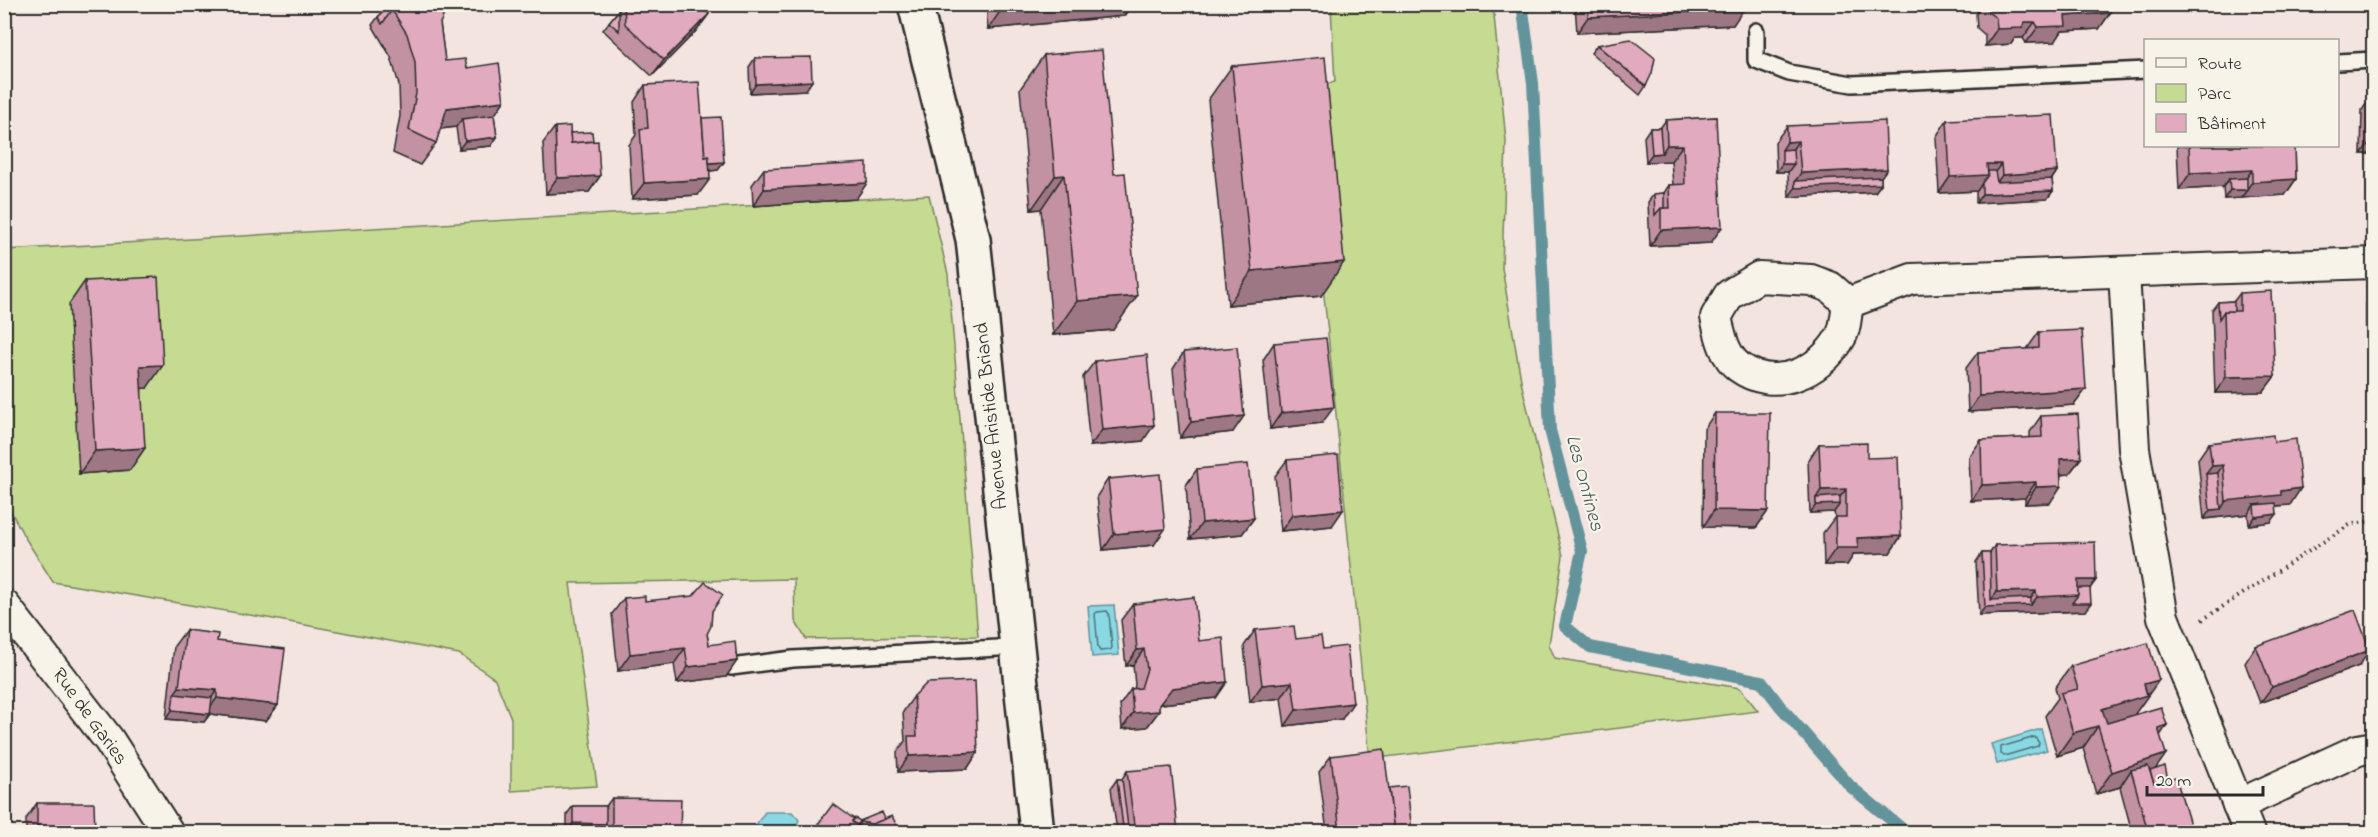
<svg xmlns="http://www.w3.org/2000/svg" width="2378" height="837" font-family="'Indie Flower',sans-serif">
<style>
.green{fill:#c5db91;stroke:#78835e;stroke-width:1.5}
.water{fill:#89d9e5;stroke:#63939b;stroke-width:1.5}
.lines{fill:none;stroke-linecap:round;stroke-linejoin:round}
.shore{stroke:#517175;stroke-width:1.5}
.stream{stroke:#63939b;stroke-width:12}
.lane-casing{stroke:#2b2b2b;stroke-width:20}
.street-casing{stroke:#2b2b2b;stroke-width:34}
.secondary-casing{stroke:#2b2b2b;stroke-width:38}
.path{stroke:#2b2b2b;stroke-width:4;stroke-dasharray:1.5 4.5;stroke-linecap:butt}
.lane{stroke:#f7f3e8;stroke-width:15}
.street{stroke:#f7f3e8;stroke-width:30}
.secondary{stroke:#f7f3e8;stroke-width:33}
.wall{fill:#c292a3;stroke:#2b2b2b;stroke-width:1.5}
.shaded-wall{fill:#9e7785;stroke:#2b2b2b;stroke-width:1.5}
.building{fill:#e2aabe;stroke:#2b2b2b;stroke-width:1.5}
.labels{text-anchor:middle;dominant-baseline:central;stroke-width:4.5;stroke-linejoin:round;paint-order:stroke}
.street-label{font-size:20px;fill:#2b2b2b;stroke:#f7f3e8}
.water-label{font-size:21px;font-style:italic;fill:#42565a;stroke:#f7f3e8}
</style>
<rect width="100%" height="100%" fill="#f3e4e0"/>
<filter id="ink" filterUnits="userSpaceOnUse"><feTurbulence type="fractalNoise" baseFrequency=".0167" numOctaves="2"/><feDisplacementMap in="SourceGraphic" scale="12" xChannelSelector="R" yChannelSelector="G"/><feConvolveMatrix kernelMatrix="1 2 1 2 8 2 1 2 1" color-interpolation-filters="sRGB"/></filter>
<g filter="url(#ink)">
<!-- green -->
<g class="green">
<polygon points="1331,5 1493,5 1506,141 1502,268 1522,386 1563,556 1549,645 1555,658 1740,688 1758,711 1370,759 1327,323 1301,91 1335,82"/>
<polygon points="929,195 948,274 978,636 806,639 795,621 794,579 570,583 597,786 511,791 511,718 495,679 459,654 268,618 53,582 24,536 5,500 5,250"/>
</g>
<!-- water -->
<g class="water">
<polygon points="1114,605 1119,655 1092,657 1088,606"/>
<polygon points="2041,729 2047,750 1997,764 1991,744"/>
<polygon points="765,812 792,812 799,820 793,832 751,832"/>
</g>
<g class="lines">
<!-- shore -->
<g class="shore">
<polygon points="1107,611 1109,614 1112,648 1110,650 1100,651 1098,648 1095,614 1097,612"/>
<polygon points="2035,737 2039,743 2038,746 2004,756 2001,754 2001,747"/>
</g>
<!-- stream -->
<polyline class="stream" points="1522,4 1533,83 1550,430 1582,551 1565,626 1590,647 1761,681 1780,706 1851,787 1906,832"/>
<defs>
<g id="lane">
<polyline points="1756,31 1756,60 1789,73 1852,84 2146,70"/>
<polyline points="2338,62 2374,60"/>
<polyline points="731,667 793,659 1017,647"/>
</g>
<g id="street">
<polyline points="2124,272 2134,449 2163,617 2249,832"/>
<path d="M1759,277L1811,280L1830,287L1848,303C1846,313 1846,329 1840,338C1820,373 1774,393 1739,367C1724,356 1720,334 1716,317L1729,295Z"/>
<polyline points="1848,303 1912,279 2374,263"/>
<polyline points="4,605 109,740 168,832"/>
<polyline points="2238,805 2358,750 2374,747"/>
</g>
<polyline id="secondary" points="915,4 973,239 1037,832"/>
</defs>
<!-- lane casing -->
<use href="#lane" class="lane-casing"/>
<!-- street casing -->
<use href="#street" class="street-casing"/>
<!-- secondary casing -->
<use href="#secondary" class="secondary-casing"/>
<!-- path -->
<polyline class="path" points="2202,620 2351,524 2374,521"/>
<!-- lane -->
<use href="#lane" class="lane"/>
<!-- street -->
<use href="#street" class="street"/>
<!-- secondary -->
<use href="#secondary" class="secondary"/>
</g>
<!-- wall -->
<g class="wall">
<polygon points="391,4 440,23 445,61 467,68 504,101 494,115 497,137 491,146 459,149 456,127 440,129 436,143 420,165 393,153 400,116 399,85 391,57 372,25 378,17"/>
<polygon points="623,4 699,4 709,14 697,30 652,76 603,30"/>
<polygon points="986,4 1132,4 1124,16 988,29"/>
<polygon points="1575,4 1744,4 1733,25 1577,33"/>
<polygon points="1982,4 2110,4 2110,13 2099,29 2062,31 2055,42 2026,43 2023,38 2015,38 2011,44 1985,46 1985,35 1977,28 1976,14"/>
<polygon points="1597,45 1646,86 1640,95 1591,53"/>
<polygon points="1044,55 1113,330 1053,335 1041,209 1031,210 1020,89"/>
<polygon points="755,58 806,90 750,93 749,67"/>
<polygon points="1232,66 1321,296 1228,305 1208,100"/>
<polygon points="645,85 702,118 724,162 718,170 709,171 698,195 632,199 629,145 636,135 634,102"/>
<polygon points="2373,94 2373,154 2361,154 2362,110"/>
<polygon points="1716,117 1711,243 1650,246 1648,202 1654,194 1664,193 1669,185 1673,185 1671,161 1646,162 1644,137 1650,128 1660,128 1666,120"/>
<polygon points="1947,120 2057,171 2052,179 2053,191 2047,199 1976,203 1976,191 1939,193 1936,137"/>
<polygon points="1787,126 1881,177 1881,184 1875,192 1789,197 1788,172 1776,172 1775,142"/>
<polygon points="555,127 593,141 600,176 589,192 546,194 543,143"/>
<polygon points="2177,146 2295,146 2296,179 2285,195 2224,199 2223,187 2179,190"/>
<polygon points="764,169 856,199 753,206 752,185"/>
<polygon points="85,281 147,388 142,388 130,470 79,474 69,304"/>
<polygon points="2240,293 2275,376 2263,392 2215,393 2212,310 2218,302 2234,301"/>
<polygon points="2373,293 2373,352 2366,352 2366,304"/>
<polygon points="2039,332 2086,389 2074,405 1968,412 1966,368 1978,352 2027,349"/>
<polygon points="1274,343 1322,423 1270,429 1263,360"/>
<polygon points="1184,352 1233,432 1180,438 1173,369"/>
<polygon points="1095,361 1143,441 1090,446 1083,377"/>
<polygon points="1715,413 1768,511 1756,528 1703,527 1704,429"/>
<polygon points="2041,416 2081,458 2069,474 2061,475 2050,503 2025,504 2025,498 1971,501 1969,457 1981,440 2030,438 2030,432"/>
<polygon points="2274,442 2290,505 2276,506 2271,522 2249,525 2248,514 2204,519 2198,459 2209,443"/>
<polygon points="1819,444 1867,458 1901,536 1890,553 1854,554 1847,565 1824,565 1823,533 1835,517 1834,512 1810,513 1808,461"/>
<polygon points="1287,460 1332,526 1281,531 1275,476"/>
<polygon points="1197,469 1254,518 1242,534 1190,539 1186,485"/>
<polygon points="1108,479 1154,545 1103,550 1097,496"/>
<polygon points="1995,545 2096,580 2090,588 2085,611 1979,615 1976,562 1982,553 1990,553"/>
<polygon points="624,598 712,611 707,634 709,645 726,677 677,683 674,664 618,671 612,614"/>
<polygon points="1133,604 1199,641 1227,682 1216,698 1161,704 1159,707 1159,711 1147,727 1122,729 1120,705 1131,689 1134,689 1135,685 1133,665 1126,666 1121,620"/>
<polygon points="186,630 217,641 278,705 266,721 210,714 204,722 166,719 174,646"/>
<polygon points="1255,630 1296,639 1323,649 1342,719 1285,726 1281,698 1250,702 1244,646"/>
<polygon points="2256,646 2359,666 2260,703 2245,663"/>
<polygon points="2071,666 2143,702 2133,715 2160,736 2156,769 2168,780 2188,832 2132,832 2120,787 2096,794 2083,748 2057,756 2045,716 2058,698 2055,688"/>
<polygon points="914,696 978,752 967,769 898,772 897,752 905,741 903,712"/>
<polygon points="1331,756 1389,788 1412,832 1327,832 1319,772"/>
<polygon points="1127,771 1178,832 1117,832 1111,788 1117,779 1122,779"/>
<polygon points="612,798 680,831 679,832 567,832 567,814 573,806 606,806"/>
<polygon points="37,803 95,832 26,832 26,819"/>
</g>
<!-- shaded-wall -->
<g class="shaded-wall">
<polygon points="1005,4 1132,4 1124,16 988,29"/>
<polygon points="1744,9 1733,25 1577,33 1588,17"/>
<polygon points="2110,13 2099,29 2062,31 2055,42 2026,43 2038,27 2065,16"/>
<polygon points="709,14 697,30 652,76 664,60"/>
<polygon points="2025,22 2035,22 2023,38 2015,38 2011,44 1985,46 1997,29"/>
<polygon points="812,81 806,90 750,93 756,84"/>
<polygon points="504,101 489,123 462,119 456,127 432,130 447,108"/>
<polygon points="497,137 491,146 459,149 465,141"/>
<polygon points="2373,138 2373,154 2361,154"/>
<polygon points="1798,141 1787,158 1782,150 1787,142"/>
<polygon points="1667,145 1683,145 1671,161 1646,162 1652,154 1662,153"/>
<polygon points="724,162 718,170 694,173 700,164"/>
<polygon points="1782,164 1794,164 1788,172 1776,172"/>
<polygon points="1987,164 2001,164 1989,180 1984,180 1977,191 1939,193 1950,177"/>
<polygon points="1887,169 1876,184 1881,184 1875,192 1789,197 1795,188 1795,181 1801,173"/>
<polygon points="2252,170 2241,186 2229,179 2223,187 2179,190 2190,173"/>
<polygon points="2057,171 2046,188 1991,191 2002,175"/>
<polygon points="1064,175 1041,209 1031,210 1055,176"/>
<polygon points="600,176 589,192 546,194 557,178"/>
<polygon points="710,179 698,195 632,199 644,183"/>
<polygon points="2296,179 2285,195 2241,198 2252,182"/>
<polygon points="867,183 856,199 753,206 764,189"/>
<polygon points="2230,190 2247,190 2241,198 2224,199"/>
<polygon points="2053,191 2047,199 1976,203 1982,194"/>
<polygon points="1722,227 1711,243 1650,246 1661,230"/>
<polygon points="1344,262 1321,296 1228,305 1252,271"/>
<polygon points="1137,296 1113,330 1053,335 1077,301"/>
<polygon points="2373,342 2373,352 2366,352"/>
<polygon points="163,365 147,388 125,389 140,366"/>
<polygon points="2275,376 2263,392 2215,393 2226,377"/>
<polygon points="2086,389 2074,405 1968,412 1979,396"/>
<polygon points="1334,407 1322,423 1270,429 1281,413"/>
<polygon points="1244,416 1233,432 1180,438 1191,422"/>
<polygon points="1154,425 1143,441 1090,446 1102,430"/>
<polygon points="145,448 130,470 79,474 95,451"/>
<polygon points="2081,458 2069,474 2049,475 2060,459"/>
<polygon points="2223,465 2212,481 2206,474 2212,466"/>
<polygon points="2036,482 2025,498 1971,501 1982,485"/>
<polygon points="2061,486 2050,503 2025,504 2036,487"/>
<polygon points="2301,488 2290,505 2274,506 2254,505 2248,514 2204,519 2210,510 2221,509 2226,501 2281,491"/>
<polygon points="1846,489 1835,504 1840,504 1834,512 1810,513 1816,505 1816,498 1821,490"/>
<polygon points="1343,510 1332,526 1281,531 1292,515"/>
<polygon points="1714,510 1768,511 1756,528 1703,527"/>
<polygon points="2277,514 2271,522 2249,525 2255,517"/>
<polygon points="1254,518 1242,534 1190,539 1202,523"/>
<polygon points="1165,529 1154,545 1103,550 1114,534"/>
<polygon points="1901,536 1890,553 1854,554 1847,565 1824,565 1836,548 1857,538"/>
<polygon points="2078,580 2096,580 2085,596 2091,603 2085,611 1979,615 1985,607 1986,607 1997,592 2036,591 2026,605 2031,605 2037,597"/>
<polygon points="685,648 674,664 618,671 630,654"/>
<polygon points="1144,649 1133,665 1126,666 1137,650"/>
<polygon points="2370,650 2359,666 2260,703 2272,687"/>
<polygon points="737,661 726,677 677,683 688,667"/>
<polygon points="2159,680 2132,718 2098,726 2083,748 2057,756 2073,733 2102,709 2144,684"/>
<polygon points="1227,682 1216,698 1161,704 1155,711 1159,711 1147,727 1122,729 1133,713 1172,688"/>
<polygon points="1292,682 1281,698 1250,702 1262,685"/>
<polygon points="179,687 217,690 206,706 174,694"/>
<polygon points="217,698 278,705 266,721 210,714 204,722 166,719 172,710 205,714"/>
<polygon points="1353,703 1342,719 1285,726 1296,710"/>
<polygon points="2167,725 2152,748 2158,728"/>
<polygon points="978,752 967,769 898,772 909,756"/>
<polygon points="2166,754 2150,777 2131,770 2120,787 2096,794 2112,772"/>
<polygon points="573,823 606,824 600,832 567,832"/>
<polygon points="1123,827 1128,827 1124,832 1120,832"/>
<polygon points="2191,828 2188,832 2175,832"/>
</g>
<!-- building -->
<g class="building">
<polygon points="391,4 399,4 392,10 382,24 378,17"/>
<polygon points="399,4 440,4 443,9 443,17 440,23 445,61 465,59 467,68 499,63 504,101 447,108 436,143 409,130 416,93 415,62 407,34 392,10"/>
<polygon points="624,4 699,4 709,14 664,60 625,24"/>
<polygon points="1588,4 1744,4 1744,9 1588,17"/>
<polygon points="1988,4 2110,4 2110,13 2065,16 2066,26 2038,27 2035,22 2025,22 2022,28 1997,29 1996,18 1988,12"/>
<polygon points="619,10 619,31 609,22"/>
<polygon points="1631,39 1655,58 1652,73 1646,86 1597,45"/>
<polygon points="1102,50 1114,174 1125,173 1137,296 1077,301 1064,175 1055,176 1044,55"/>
<polygon points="811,57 812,81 756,84 755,58"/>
<polygon points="1325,57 1344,262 1252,271 1232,66"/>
<polygon points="699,82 705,157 709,156 710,179 644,183 640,129 648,128 645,85"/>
<polygon points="494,115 497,137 465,141 462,119"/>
<polygon points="2053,115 2057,171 2002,175 2001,164 1987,164 1988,175 1950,177 1947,120"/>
<polygon points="721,117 724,162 709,163 709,156 705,157 702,118"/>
<polygon points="1716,117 1722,227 1661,230 1661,208 1670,208 1669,185 1685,184 1683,145 1667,145 1666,120"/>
<polygon points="1885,121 1887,169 1801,173 1798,141 1787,142 1787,126"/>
<polygon points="570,126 571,143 598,141 600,176 557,178 555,127"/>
<polygon points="1650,128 1660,128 1662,153 1652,154"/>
<polygon points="592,132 593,141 571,143 570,133"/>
<polygon points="2189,146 2295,146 2296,179 2252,182 2252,170 2190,173"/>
<polygon points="1793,149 1794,164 1782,164 1782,150"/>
<polygon points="867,163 867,183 764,189 764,169"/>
<polygon points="1988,171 1995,171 1997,182 2052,179 2053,191 1982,194 1982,183 1988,175"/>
<polygon points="1881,177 1881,184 1795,188 1795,181"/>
<polygon points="2247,178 2247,190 2230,190 2229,179"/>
<polygon points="1664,193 1664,208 1661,208 1655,215 1654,194"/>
<polygon points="158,277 163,365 140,366 145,448 95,451 85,281"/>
<polygon points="2271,291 2275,376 2226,377 2224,311 2240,311 2240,293"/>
<polygon points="2234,301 2234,311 2224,311 2219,319 2218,302"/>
<polygon points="2082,330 2086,389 1979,396 1978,352 2039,348 2039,332"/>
<polygon points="1326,338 1334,407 1281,413 1274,343"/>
<polygon points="1237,347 1244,416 1191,422 1184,352"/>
<polygon points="1147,355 1154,425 1102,430 1095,361"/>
<polygon points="1715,413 1770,413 1768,511 1714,510"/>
<polygon points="2078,414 2081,458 2060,459 2061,486 2036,487 2036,482 1982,485 1981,440 2042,437 2041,416"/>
<polygon points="2273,435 2274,442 2296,439 2301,488 2281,491 2281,495 2226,501 2223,465 2212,466 2209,443"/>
<polygon points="1867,443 1867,458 1898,457 1901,536 1857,538 1858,548 1836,548 1835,517 1846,517 1846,489 1821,490 1819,444"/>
<polygon points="1338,455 1343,510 1292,515 1287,460"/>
<polygon points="1248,464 1254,518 1202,523 1197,469"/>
<polygon points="2218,473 2221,509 2210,510 2206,474"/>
<polygon points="1160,474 1165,529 1114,534 1108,479"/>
<polygon points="1840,496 1840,504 1816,505 1816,498"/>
<polygon points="2276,503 2277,514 2255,517 2254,505"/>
<polygon points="2095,542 2096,580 2078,580 2078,595 2037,597 2036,591 1997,592 1995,545"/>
<polygon points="1982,553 1990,553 1991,600 2031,598 2031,605 1985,607"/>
<polygon points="705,582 723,595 712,611 711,626 707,634 709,645 735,641 737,661 688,667 685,648 630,654 624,598 645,596 645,601 693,596"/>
<polygon points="2078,588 2090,588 2091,603 2072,603 2078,595"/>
<polygon points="1194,597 1199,641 1223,638 1227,682 1172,688 1159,705 1159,711 1133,713 1131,689 1141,688 1147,669 1144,649 1137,650 1133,604"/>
<polygon points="2355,610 2370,650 2272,687 2256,646"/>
<polygon points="1294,626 1296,639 1321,636 1323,649 1347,646 1353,703 1296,710 1292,682 1262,685 1255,630"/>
<polygon points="186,630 218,634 217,641 285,649 278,705 217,698 217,690 179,687"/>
<polygon points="2148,643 2159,680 2144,684 2147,695 2102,709 2107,723 2161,707 2167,725 2158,728 2166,754 2112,772 2098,726 2073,733 2061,693 2078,689 2071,666"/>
<polygon points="975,681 978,752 909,756 908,736 917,736 914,696 927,683"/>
<polygon points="174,694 212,698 210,714 172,710"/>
<polygon points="1384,749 1394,832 1340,832 1331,756"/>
<polygon points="2148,766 2154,783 2176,778 2191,828 2175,832 2148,832 2131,770"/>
<polygon points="2165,766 2168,780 2154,783 2150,771"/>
<polygon points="1171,767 1178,832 1135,832 1127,771"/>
<polygon points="1117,779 1122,779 1128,827 1123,827"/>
<polygon points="1407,786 1412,832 1394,832 1389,788"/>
<polygon points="612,798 681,799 680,831 671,831 671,832 612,832"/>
<polygon points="37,803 94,803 95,832 37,832"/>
<polygon points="833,804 854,819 852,821 858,826 860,822 872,824 892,816 900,832 812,832"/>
<polygon points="573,806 606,806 606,824 573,823"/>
<polygon points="882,812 885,819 872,824 860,822 857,825 852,822 855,818 860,821"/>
</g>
</g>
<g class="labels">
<!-- street labels -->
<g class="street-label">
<text transform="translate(992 416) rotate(-96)">Avenue Aristide Briand</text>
<text transform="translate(89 717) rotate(54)">Rue de Garies</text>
</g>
<!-- water labels -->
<g class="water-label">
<text transform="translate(1584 483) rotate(75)">Les Ontines</text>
</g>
</g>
<!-- margin -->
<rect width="2378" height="837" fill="none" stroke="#f7f3e8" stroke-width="24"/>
<rect x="12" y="12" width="2354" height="813" fill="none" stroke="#2b2b2b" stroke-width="2" filter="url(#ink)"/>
<!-- legend -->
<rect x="2144" y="39" width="195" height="108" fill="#f7f3e8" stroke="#a5a39c" stroke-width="1.5"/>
<rect x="2156" y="58" width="30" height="9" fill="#f7f3e8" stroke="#a5a39c" stroke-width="1.5"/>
<text x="2198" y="69" font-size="18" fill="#2b2b2b">Route</text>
<rect x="2156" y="84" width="30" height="18" fill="#c5db91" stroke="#a5a39c" stroke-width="1.5"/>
<text x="2198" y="99" font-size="18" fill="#2b2b2b">Parc</text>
<rect x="2156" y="114" width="30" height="18" fill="#e2aabe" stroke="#a5a39c" stroke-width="1.5"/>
<text x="2198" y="129" font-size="18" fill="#2b2b2b">Bâtiment</text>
<!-- scale -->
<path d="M2147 786v9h116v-9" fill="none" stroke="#2b2b2b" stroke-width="3"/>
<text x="2156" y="786" font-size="18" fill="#2b2b2b" stroke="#f7f3e8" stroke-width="4.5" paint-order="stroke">20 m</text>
</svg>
